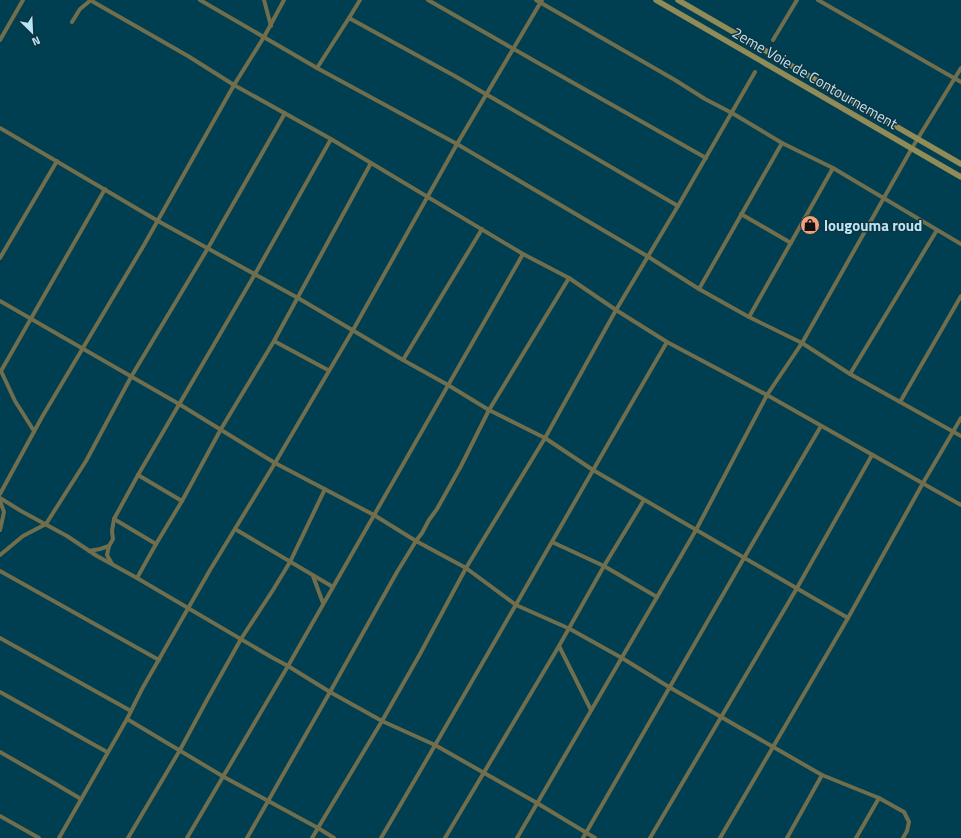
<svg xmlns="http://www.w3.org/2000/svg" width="961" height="838" font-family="'Titillium Web',sans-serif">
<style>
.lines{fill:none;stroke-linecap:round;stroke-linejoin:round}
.minor{stroke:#716e4d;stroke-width:4}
.secondary{stroke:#908b57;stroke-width:5.5}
.labels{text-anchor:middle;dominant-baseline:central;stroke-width:3;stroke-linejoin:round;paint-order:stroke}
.street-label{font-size:15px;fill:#b7e5f7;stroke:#12333e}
.poi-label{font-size:15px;font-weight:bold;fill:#b7e5f7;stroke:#12333e;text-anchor:start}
</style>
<rect width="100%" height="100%" fill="#003f51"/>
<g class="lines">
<!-- minor -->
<g class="minor">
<polyline points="90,0 188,56 234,85 331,139 523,254 569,278 616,310 667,342 767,395 961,505"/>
<polyline points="200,0 317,68 457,144 647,256 699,289 749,317 802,343 850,374 961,436"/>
<polyline points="264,0 271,26"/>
<polyline points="428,0 547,68 706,158"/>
<polyline points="536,0 675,80 705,99 732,113 782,143 833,168 961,244"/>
<polyline points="818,0 961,82"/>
<polyline points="349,18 453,75 678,206"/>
<polyline points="72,22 80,9 91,0"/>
<polyline points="0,40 23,0"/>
<polyline points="773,40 797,0"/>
<polyline points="317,68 349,18 360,0"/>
<polyline points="0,128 158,221 298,298 403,360 448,385 489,410 545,438 593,470 848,618"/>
<polyline points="741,214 791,243"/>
<polyline points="0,258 57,161"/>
<polyline points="699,289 782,143"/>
<polyline points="0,301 179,404 275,463 374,515 416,541 466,568 516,605 570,629 622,658 669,687 822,775 879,798 904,812 909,822 907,831 903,838"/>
<polyline points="749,317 833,168"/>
<polyline points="274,341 328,370"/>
<polyline points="403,360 482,229"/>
<polyline points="850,374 937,230"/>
<polyline points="900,402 961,296"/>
<polyline points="34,431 15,401 1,371 105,189"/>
<polyline points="138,475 182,501"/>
<polyline points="0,494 42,417 144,245 234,85 264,37 284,0"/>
<polyline points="0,498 21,511 67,536 97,556 137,578 273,658 288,666 330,692 382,721 435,745 537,803 595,838"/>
<polyline points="0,501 4,512 0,530"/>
<polyline points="114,519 156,544"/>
<polyline points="235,529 333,587"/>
<polyline points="552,542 604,566 657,597"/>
<polyline points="109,546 107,555 112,564"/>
<polyline points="89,551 100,549 109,546 113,539 112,531 114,519 138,475 255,274 331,139"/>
<polyline points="0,555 23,536 46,524 86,461 131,377 208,248 285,113"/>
<polyline points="0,571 159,660"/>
<polyline points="313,576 323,603"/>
<polyline points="137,578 156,544 182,501 221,429 274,341 371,163"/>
<polyline points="0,638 131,711"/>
<polyline points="559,646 591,710"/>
<polyline points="0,692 107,752"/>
<polyline points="127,719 224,777 318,828 334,838"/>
<polyline points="0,752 54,783 81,799"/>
<polyline points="0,816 39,838"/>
<polyline points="59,838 127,719 142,689 210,570 275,463 353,330 457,144 542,0"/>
<polyline points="128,838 180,750 208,698 241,639 273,590 290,562 325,489"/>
<polyline points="187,838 288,666 523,254"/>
<polyline points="247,838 330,692 397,572 416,541 422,533 429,520 437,509 461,466 489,410 569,278"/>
<polyline points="312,838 382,721 420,654 466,568 545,438 616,310 678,206 755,72"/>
<path d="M381,838C478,673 571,507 667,342"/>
<polyline points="445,838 559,646 604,566 644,500"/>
<polyline points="517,838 696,530 767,395 802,343 912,148 961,68"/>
<polyline points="583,838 744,558 821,426"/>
<polyline points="650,838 797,588 872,455"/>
<polyline points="720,838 773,747 848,618 923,483 961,418"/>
<polyline points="787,838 822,775"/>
<polyline points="856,838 879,798"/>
</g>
<!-- secondary -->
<g class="secondary">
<polyline points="656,0 961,177"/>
<polyline points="678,0 961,164"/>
</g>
</g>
<!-- icons -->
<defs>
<symbol id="shop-disc" viewBox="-11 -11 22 22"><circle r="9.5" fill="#f2a17e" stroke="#12333e"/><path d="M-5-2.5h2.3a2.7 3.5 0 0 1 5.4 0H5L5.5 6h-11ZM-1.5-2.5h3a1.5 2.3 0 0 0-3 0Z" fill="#111"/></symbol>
</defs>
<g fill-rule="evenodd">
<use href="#shop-disc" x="799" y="214" width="22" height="22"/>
</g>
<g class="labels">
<!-- street labels -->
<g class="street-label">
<text transform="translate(815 78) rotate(30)">2eme Voie de Contournement</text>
</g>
<!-- poi labels -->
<g class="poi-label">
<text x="824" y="225">lougouma roud</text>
</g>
</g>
<!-- north arrow -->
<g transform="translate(32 32) rotate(156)" stroke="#12333e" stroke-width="3" paint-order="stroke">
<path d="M0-3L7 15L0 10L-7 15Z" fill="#b7e5f7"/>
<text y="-6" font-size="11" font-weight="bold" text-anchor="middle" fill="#b7e5f7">N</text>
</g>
</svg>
